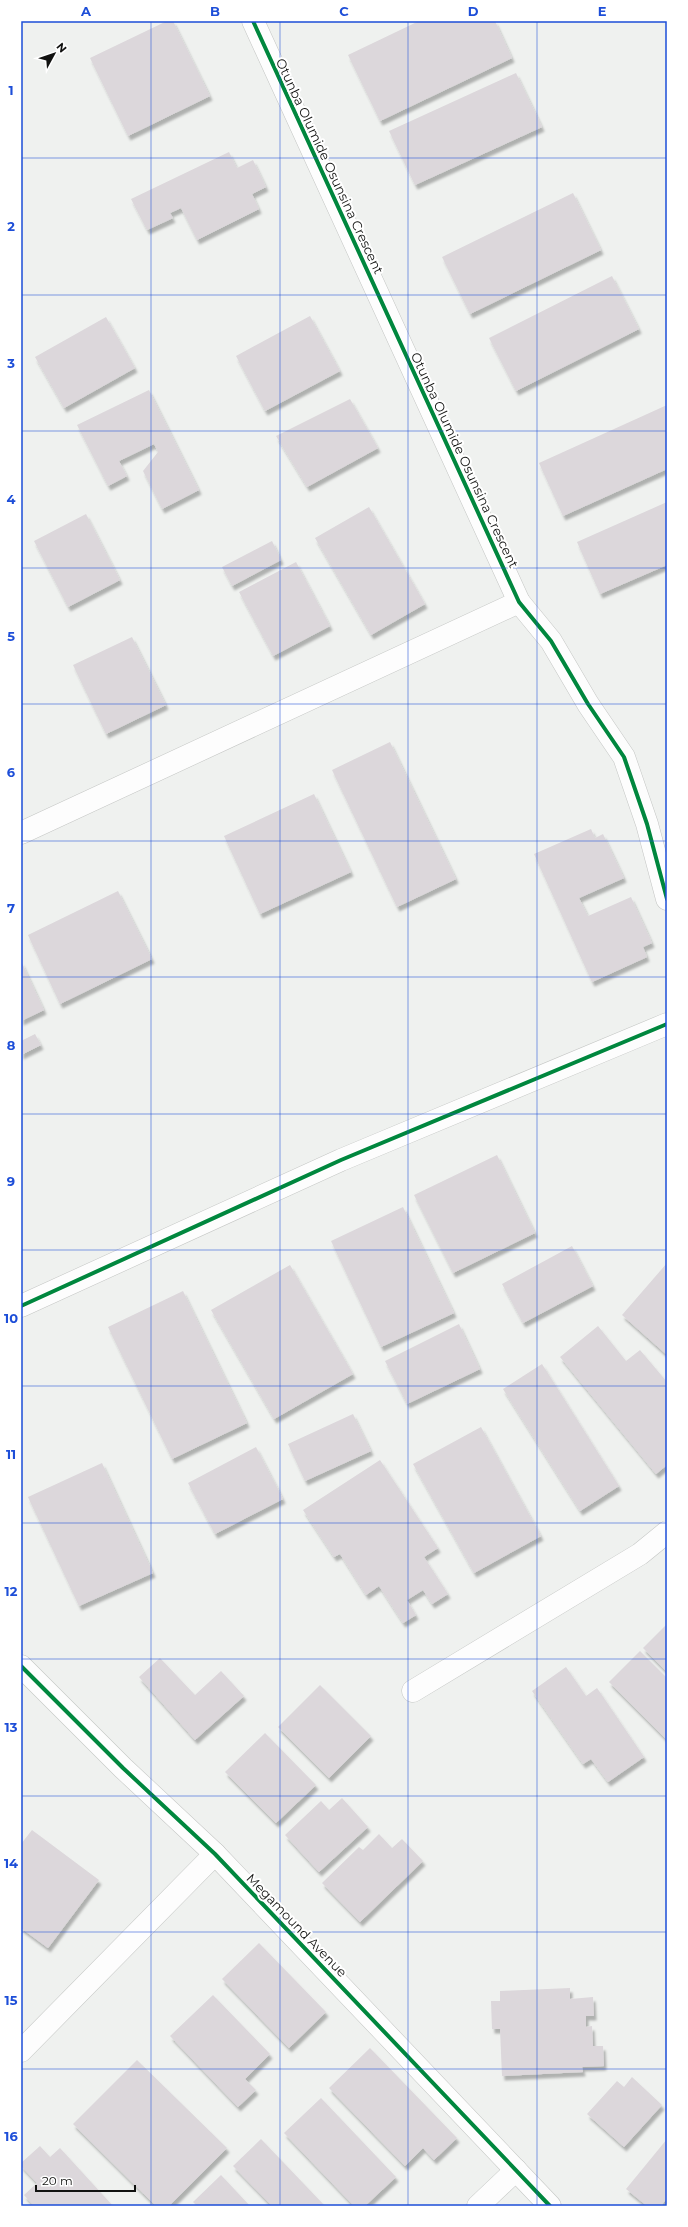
<svg xmlns="http://www.w3.org/2000/svg" width="688" height="2227" font-family="Montserrat,sans-serif">
<style>
.building{fill:#dcd7db;filter:url(#shadow)}
.lines{fill:none;stroke-linecap:round;stroke-linejoin:round}
.street-casing{stroke:#c4c6c4;stroke-width:23}
.street{stroke:#fdfdfd;stroke-width:22}
.cycleway-casing{stroke:#fff;stroke-width:6}
.cycleway{stroke:#00873e;stroke-width:4}
.grid{fill:none;stroke:#1d4ed8;stroke-width:1;stroke-opacity:0.55}
.labels{text-anchor:middle;dominant-baseline:central;stroke-width:4;stroke-linejoin:round;paint-order:stroke}
.street-label{font-size:13px;fill:#111210;stroke:#fff}
.neatline{fill:none;stroke:#1d4ed8;stroke-width:1.5}
.grid-label{font-size:13px;text-anchor:middle;font-weight:bold;fill:#1d4ed8}
</style>
<defs>
<filter id="shadow"><feDropShadow dx="2.5" dy="4.5" stdDeviation="1" flood-color="#0004"/></filter>
</defs>
<rect width="100%" height="100%" fill="#eff1ef"/>
<!-- building -->
<g class="building">
<polygon points="167,21 173,21 210,96 128,136 90,58"/>
<polygon points="419,21 495,21 512,58 380,121 348,55"/>
<polygon points="516,73 542,127 415,185 389,131"/>
<polygon points="229,152 237,168 253,160 266,187 252,194 259,209 197,240 181,208 170,213 173,218 147,230 131,199"/>
<polygon points="573,193 601,250 470,314 442,257"/>
<polygon points="612,276 639,329 516,391 489,338"/>
<polygon points="310,316 340,371 265,411 236,356"/>
<polygon points="106,317 135,368 64,408 35,357"/>
<polygon points="149,390 199,490 162,509 143,471 158,452 154,444 119,461 127,476 108,486 77,425"/>
<polygon points="350,399 378,448 307,487 276,436"/>
<polygon points="667,405 667,469 563,516 539,463"/>
<polygon points="667,502 667,565 600,594 577,542"/>
<polygon points="369,507 425,604 371,635 315,538"/>
<polygon points="86,514 120,580 68,607 34,541"/>
<polygon points="272,541 281,560 232,586 222,567"/>
<polygon points="296,562 330,626 273,656 239,592"/>
<polygon points="132,637 166,705 106,734 73,665"/>
<polygon points="390,742 456,879 397,907 332,770"/>
<polygon points="314,794 351,872 260,914 224,836"/>
<polygon points="591,829 595,838 603,834 624,878 579,898 588,916 631,897 652,943 643,947 647,957 592,982 534,854"/>
<polygon points="118,891 152,959 60,1004 28,935"/>
<polygon points="21,961 44,1010 21,1021"/>
<polygon points="35,1034 41,1045 21,1055 21,1041"/>
<polygon points="497,1155 535,1233 453,1273 414,1195"/>
<polygon points="403,1207 454,1313 381,1347 331,1241"/>
<polygon points="572,1246 593,1286 523,1323 502,1284"/>
<polygon points="667,1263 667,1355 622,1315"/>
<polygon points="290,1265 353,1374 274,1419 211,1310"/>
<polygon points="183,1291 247,1423 172,1459 108,1327"/>
<polygon points="459,1324 480,1369 407,1404 385,1361"/>
<polygon points="598,1326 626,1361 640,1350 667,1382 667,1465 656,1474 560,1357"/>
<polygon points="542,1364 619,1486 580,1511 503,1389"/>
<polygon points="353,1414 371,1451 305,1481 288,1444"/>
<polygon points="481,1427 541,1536 474,1573 413,1464"/>
<polygon points="256,1447 283,1499 215,1534 188,1483"/>
<polygon points="380,1460 438,1548 424,1557 448,1594 432,1604 423,1590 407,1600 416,1615 403,1623 379,1586 366,1595 340,1554 334,1557 303,1510"/>
<polygon points="102,1463 153,1573 79,1606 28,1497"/>
<polygon points="667,1624 667,1672 643,1648"/>
<polygon points="640,1651 667,1678 667,1740 609,1682"/>
<polygon points="160,1658 195,1695 221,1671 244,1696 195,1740 139,1677"/>
<polygon points="566,1667 586,1696 597,1688 644,1757 608,1782 591,1759 583,1764 532,1691"/>
<polygon points="320,1685 371,1736 329,1778 278,1727"/>
<polygon points="265,1733 316,1785 276,1823 225,1772"/>
<polygon points="342,1798 368,1827 319,1872 285,1835 321,1801 329,1810"/>
<polygon points="32,1830 99,1880 48,1948 21,1928 21,1844"/>
<polygon points="379,1834 392,1848 402,1839 423,1861 360,1922 322,1883 359,1847 363,1850"/>
<polygon points="259,1943 326,2012 289,2048 222,1979"/>
<polygon points="570,1988 570,1999 593,1997 594,2016 586,2016 586,2027 592,2026 593,2046 603,2046 604,2066 582,2067 583,2072 502,2076 500,2029 492,2029 491,2001 500,2001 500,1991"/>
<polygon points="213,1995 270,2054 245,2079 256,2090 238,2107 170,2036"/>
<polygon points="370,2048 457,2138 434,2160 423,2148 405,2166 329,2088"/>
<polygon points="137,2060 227,2148 169,2206 156,2206 73,2124"/>
<polygon points="632,2077 662,2105 624,2147 587,2114 617,2081 624,2087"/>
<polygon points="321,2098 396,2177 365,2206 354,2206 284,2133"/>
<polygon points="261,2139 325,2206 272,2206 233,2166"/>
<polygon points="667,2139 667,2198 661,2206 647,2206 626,2189"/>
<polygon points="40,2146 50,2157 60,2148 113,2206 34,2206 24,2195 37,2183 21,2166 21,2163"/>
<polygon points="221,2175 250,2206 197,2206 193,2202"/>
</g>
<g class="lines">
<defs>
<g id="street">
<polyline points="253,21 519,602 551,641 588,704 624,757 647,824 667,899"/>
<polyline points="21,833 519,602"/>
<polyline points="21,1306 341,1160 667,1024"/>
<polyline points="21,1666 123,1768 215,1854 550,2206"/>
<polyline points="413,1691 640,1554 667,1532"/>
<polyline points="21,2051 215,1854"/>
<polyline points="478,2206 516,2170"/>
</g>
</defs>
<!-- street casing -->
<use href="#street" class="street-casing"/>
<!-- street -->
<use href="#street" class="street"/>
<defs>
<g id="cycleway">
<polyline points="253,21 519,602 551,641 588,704 624,757 647,824 667,899"/>
<polyline points="21,1306 341,1160 667,1024"/>
<polyline points="21,1666 123,1768 215,1854 550,2206"/>
</g>
</defs>
<!-- cycleway casing -->
<use href="#cycleway" class="cycleway-casing"/>
<!-- cycleway -->
<use href="#cycleway" class="cycleway"/>
</g>
<!-- grid -->
<path class="grid" d="M151,21V2206M280,21V2206M408,21V2206M537,21V2206M21,158H667M21,295H667M21,431H667M21,568H667M21,704H667M21,841H667M21,977H667M21,1114H667M21,1250H667M21,1386H667M21,1523H667M21,1659H667M21,1796H667M21,1932H667M21,2069H667"/>
<g class="labels">
<!-- street labels -->
<g class="street-label">
<text transform="translate(330 166) rotate(65)">Otunba Olumide Osunsina Crescent</text>
<text transform="translate(465 460) rotate(65)">Otunba Olumide Osunsina Crescent</text>
<text transform="translate(297 1925) rotate(46)">Megamound Avenue</text>
</g>
</g>
<!-- border -->
<rect width="688" height="2227" fill="none" stroke="#ffffff" stroke-width="44"/>
<!-- north arrow -->
<g transform="translate(54 54) rotate(50)" stroke="#ffffff" stroke-width="3" paint-order="stroke">
<path d="M0-3L7 15L0 10L-7 15Z" fill="#111210"/>
<text y="-6" font-size="11" font-weight="bold" text-anchor="middle" fill="#111210">N</text>
</g>
<!-- scale -->
<path d="M36 2185v6h99v-6" fill="none" stroke="#111210" stroke-width="2"/>
<text x="42" y="2185" font-size="12" fill="#111210" stroke="#ffffff" stroke-width="3" paint-order="stroke">20 m</text>
<rect x="22" y="22" width="644" height="2183" class="neatline"/>
<g class="grid-label">
<text x="86" y="16">A</text>
<text x="215" y="16">B</text>
<text x="344" y="16">C</text>
<text x="473" y="16">D</text>
<text x="602" y="16">E</text>
<text x="11" y="95">1</text>
<text x="11" y="231">2</text>
<text x="11" y="368">3</text>
<text x="11" y="504">4</text>
<text x="11" y="641">5</text>
<text x="11" y="777">6</text>
<text x="11" y="913">7</text>
<text x="11" y="1050">8</text>
<text x="11" y="1186">9</text>
<text x="11" y="1323">10</text>
<text x="11" y="1459">11</text>
<text x="11" y="1596">12</text>
<text x="11" y="1732">13</text>
<text x="11" y="1868">14</text>
<text x="11" y="2005">15</text>
<text x="11" y="2141">16</text>
</g>
</svg>
